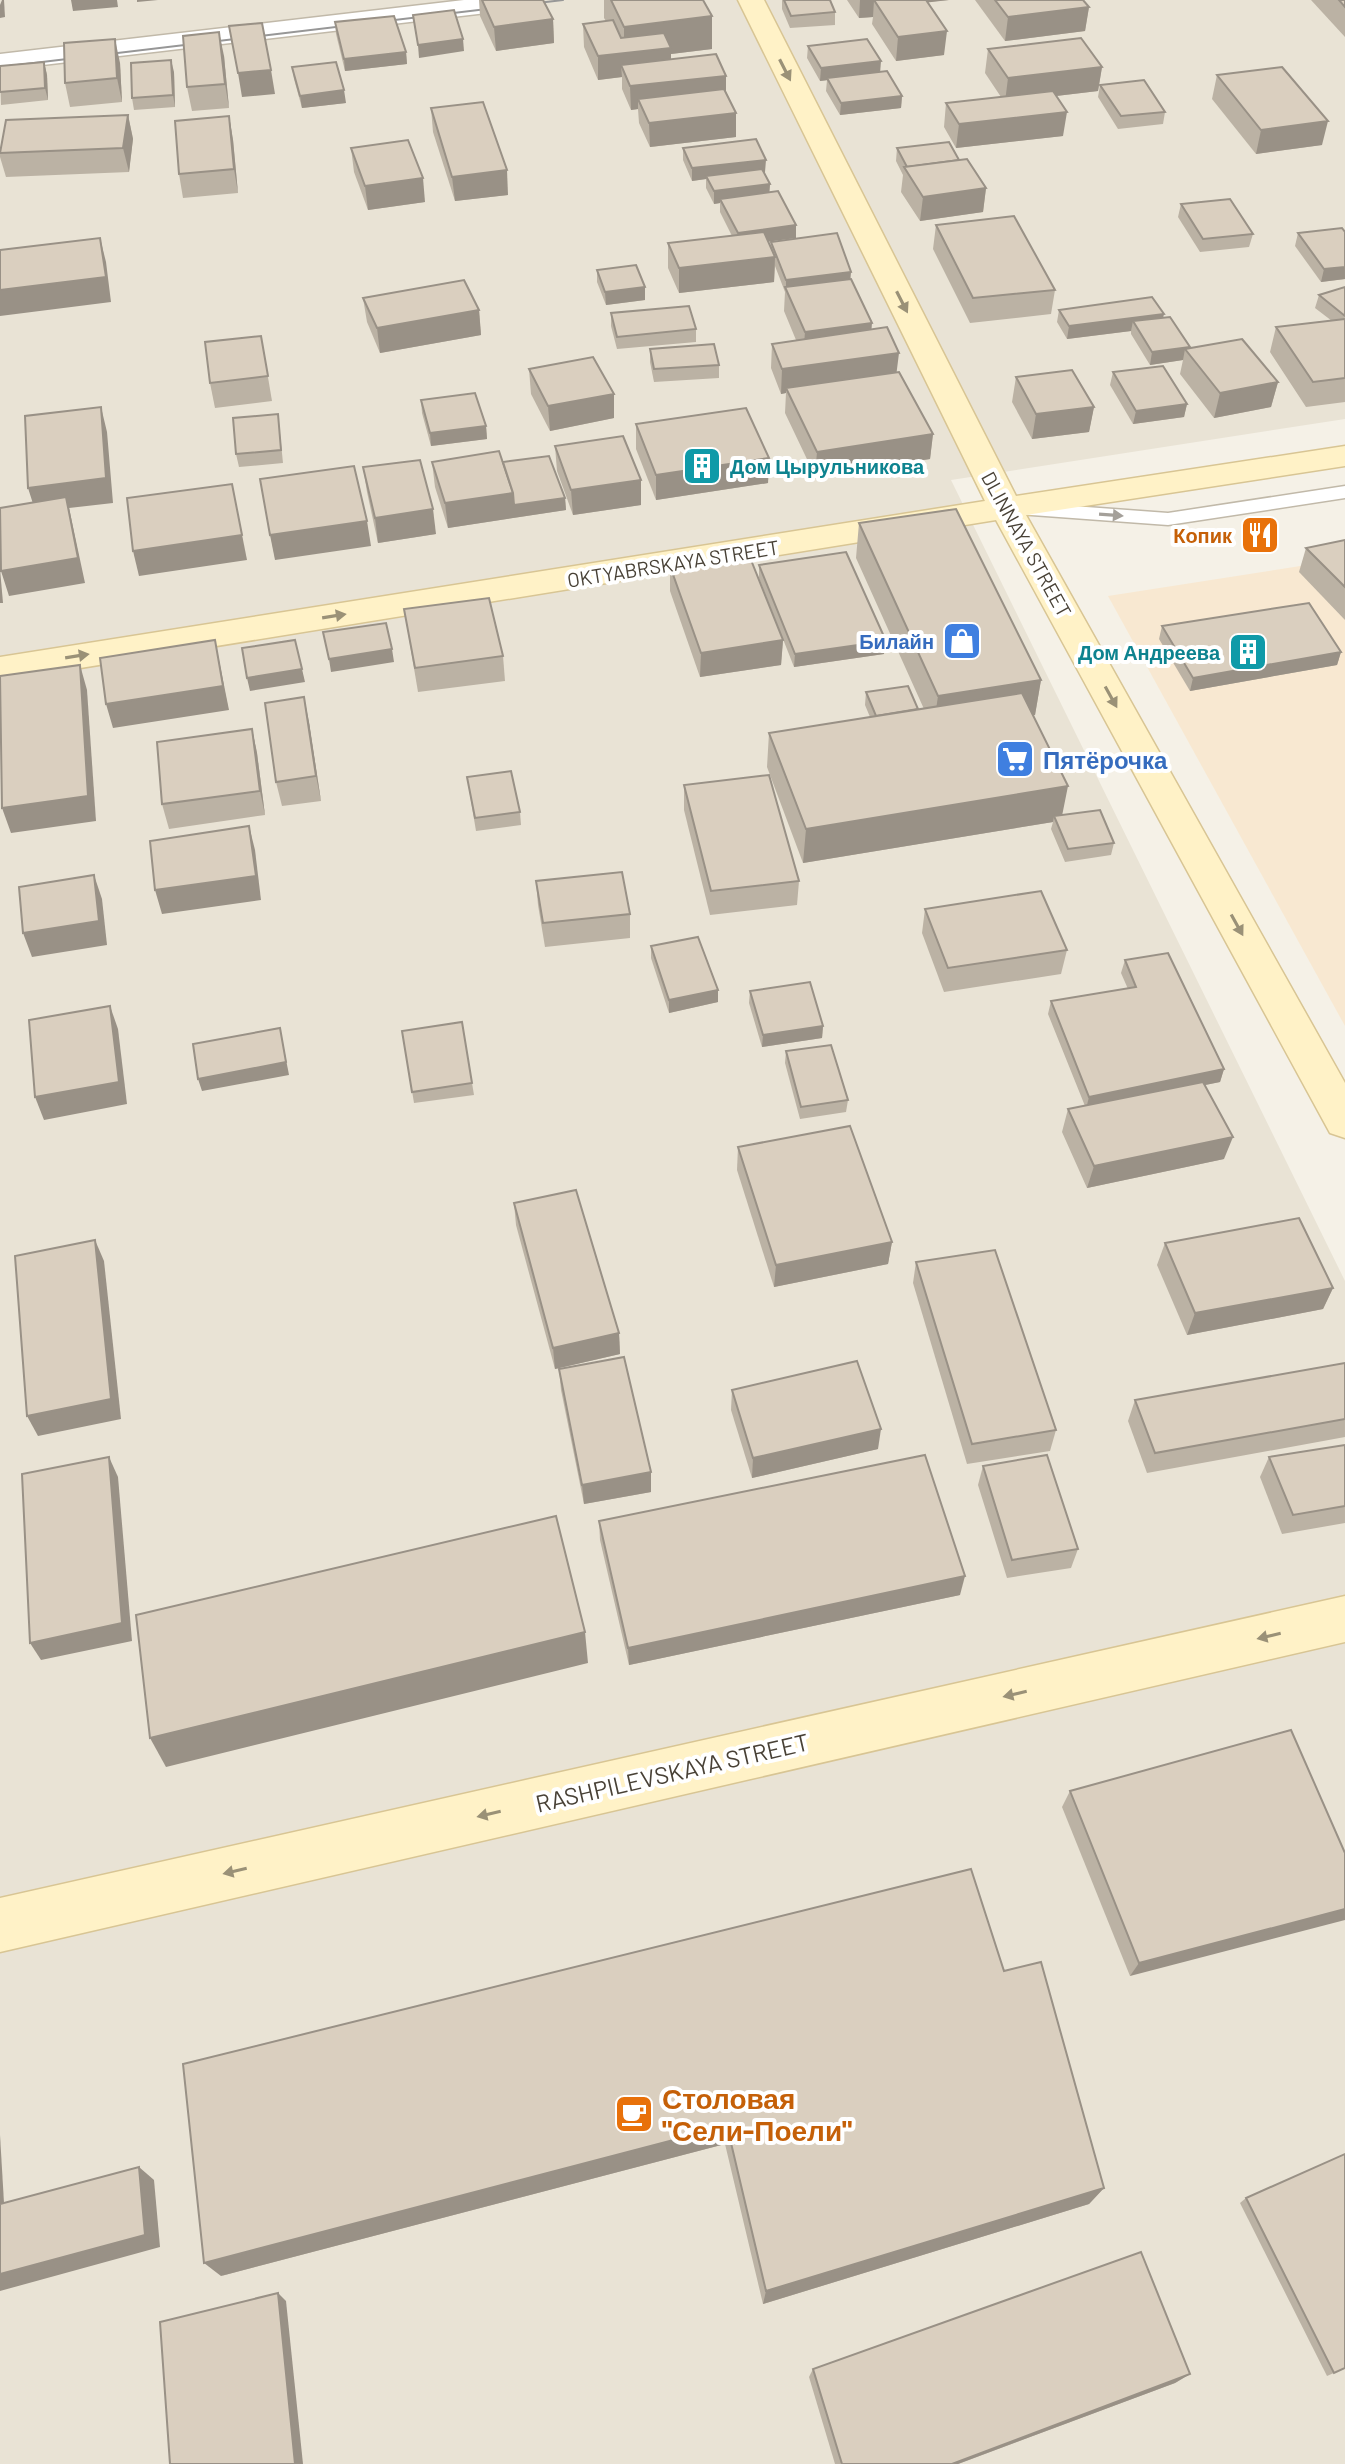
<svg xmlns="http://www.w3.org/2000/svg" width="1345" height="2464" font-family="Barlow,sans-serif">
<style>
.residential{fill:#e9e3d5}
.commercial{fill:#f8e8d1}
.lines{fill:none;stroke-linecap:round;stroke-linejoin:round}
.lane-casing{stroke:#c1b9a9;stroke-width:3}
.street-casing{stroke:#c1b9a9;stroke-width:3}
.secondary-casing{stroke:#d8c594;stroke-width:3}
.lane{fill:#fff;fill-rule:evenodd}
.street{fill:#fff;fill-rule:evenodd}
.secondary{fill:#fff2c7;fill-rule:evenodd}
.tram{stroke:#979797;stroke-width:2}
.wall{fill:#bbb2a4}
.shaded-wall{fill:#999186}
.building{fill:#dacfbf;stroke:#999186;stroke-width:2}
.oneway{fill:#9a9177}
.oneway2{fill:#a4a09a}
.labels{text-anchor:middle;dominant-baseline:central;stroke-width:8;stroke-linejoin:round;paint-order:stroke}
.far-culture-label{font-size:20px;font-weight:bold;fill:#0d838f;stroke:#fff;text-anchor:start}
.far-food-label{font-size:20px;font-weight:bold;fill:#c56008;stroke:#fff;text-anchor:end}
.far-street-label{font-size:20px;fill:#484136;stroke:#fff}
.far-shop-label{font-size:20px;font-weight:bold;fill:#366cbe;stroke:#fff;text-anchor:end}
.shop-label{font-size:24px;font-weight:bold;fill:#366cbe;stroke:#fff;text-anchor:start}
.street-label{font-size:24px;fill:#484136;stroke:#fff}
.near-food-label{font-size:28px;font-weight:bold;fill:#c56008;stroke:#fff;text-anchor:start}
</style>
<rect width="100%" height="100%" fill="#f5f1e7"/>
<!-- residential -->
<polygon class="residential" points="0,0 1345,0 1345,419 951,480 1345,1281 1345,2464 0,2464"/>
<!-- commercial -->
<polygon class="commercial" points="1345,559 1345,1026 1108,596"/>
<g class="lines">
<defs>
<polygon id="lane" points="1345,486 1345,498 1168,525 1018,514 1008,508 1018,502 1168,513"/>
<polygon id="street" points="464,0 542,0 538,5 529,8 0,70 0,54"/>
<g id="secondary">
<polygon points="738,0 764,0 1016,496 1345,446 1345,466 1026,515 1345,1083 1345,1138 1330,1133 996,520 0,681 0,657 985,501"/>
<polygon points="1345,1596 1345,1642 0,1952 0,1898"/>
</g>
</defs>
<!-- lane casing -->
<use href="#lane" class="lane-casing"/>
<!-- street casing -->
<use href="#street" class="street-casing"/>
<!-- secondary casing -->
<use href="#secondary" class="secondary-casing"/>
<!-- lane -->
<use href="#lane" class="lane"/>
<!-- street -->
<use href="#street" class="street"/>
<!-- secondary -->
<use href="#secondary" class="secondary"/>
<!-- tram -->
<polyline class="tram" points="0,67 563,0"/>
</g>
<!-- wall -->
<g class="wall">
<polygon points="479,0 543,0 553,19 554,43 496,51 480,16"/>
<polygon points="604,0 703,0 712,49 671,54 671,59 726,76 726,92 736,113 736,137 650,147 639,123 638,109 631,110 622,89 622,77 598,80 584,47 583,24 606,21 604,18"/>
<polygon points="782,0 830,0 835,12 835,25 790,28 782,9"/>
<polygon points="847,0 949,0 927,2 944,55 896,61 872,24 873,17 859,18"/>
<polygon points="975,0 1083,0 1089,7 1085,31 1005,41"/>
<polygon points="1311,0 1345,0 1345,37"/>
<polygon points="335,22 406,52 407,64 345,71 336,34"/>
<polygon points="808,46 880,72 902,96 901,108 840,115 826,91 827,80 820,81 807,58"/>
<polygon points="988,49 1102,67 1098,91 1056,96 1063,136 956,148 944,127 946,103 1001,97 985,73"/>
<polygon points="224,56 229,108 192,111 187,87"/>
<polygon points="44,62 47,75 48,100 1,105 0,66"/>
<polygon points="120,63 122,102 70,107 65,83"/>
<polygon points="292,67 346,103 302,108 294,79"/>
<polygon points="174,72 175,107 134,110 132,98"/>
<polygon points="1217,75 1322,145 1256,154 1212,99"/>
<polygon points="1100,85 1165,112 1163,124 1118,129 1098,97"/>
<polygon points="431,108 508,195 455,201 433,132"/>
<polygon points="128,115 133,139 129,172 6,177 0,157 0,148"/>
<polygon points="229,116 233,140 238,193 183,198 179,174"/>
<polygon points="351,148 425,202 368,210 354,172"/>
<polygon points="683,148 765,172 764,173 770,184 769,193 796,225 796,238 768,241 770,246 771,242 851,279 871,329 933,434 930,459 815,476 785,413 786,393 781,394 771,368 772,344 796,340 784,311 785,292 775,266 774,282 679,293 668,268 668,243 732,236 720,212 720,203 714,204 706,188 706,179 692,181 683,160"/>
<polygon points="897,148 959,160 986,188 983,212 920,221 901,192 903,175 896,161"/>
<polygon points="1181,204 1253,234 1249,247 1200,252 1178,217"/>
<polygon points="936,225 1055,290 1051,314 970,323 933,249"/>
<polygon points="1345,232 1345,279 1321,282 1295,246 1298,233"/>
<polygon points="597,270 645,300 606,305 597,282"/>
<polygon points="1345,287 1345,402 1306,407 1270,352 1276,327 1332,321 1315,308 1319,295"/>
<polygon points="363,298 479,310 481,335 380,353 367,322"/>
<polygon points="1059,310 1163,318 1190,347 1189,349 1278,382 1271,407 1214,418 1180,374 1183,360 1150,365 1131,334 1131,331 1067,339 1057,322"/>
<polygon points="611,313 696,329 696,342 617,349 611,326"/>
<polygon points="261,336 272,401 215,408 210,383"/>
<polygon points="650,349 719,365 719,378 654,382 650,362"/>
<polygon points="529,369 614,394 614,418 550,431 531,394"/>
<polygon points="1113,372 1187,404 1184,417 1133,424 1110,385"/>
<polygon points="1016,377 1094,407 1089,432 1032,439 1012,402"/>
<polygon points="421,400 486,426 487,439 431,446 422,413"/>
<polygon points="278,414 283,463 239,467 236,454"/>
<polygon points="636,424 769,458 768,483 656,500 636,449"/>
<polygon points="555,446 641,505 573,515 557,471"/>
<polygon points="432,462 503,462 565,498 566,510 448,528 435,487"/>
<polygon points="363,467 436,534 378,543 367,492"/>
<polygon points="859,523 1041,680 1035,715 1032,715 1062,815 1114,843 1111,855 1065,862 1051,829 1053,822 803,863 767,767 769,733 870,717 865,705 866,692 918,709 924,709 856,558"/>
<polygon points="1345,540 1345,620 1299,572 1306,548"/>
<polygon points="759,565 884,654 794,667 759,578"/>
<polygon points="670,566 783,640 781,665 700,677 670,591"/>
<polygon points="404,609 503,656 505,681 418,692"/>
<polygon points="1162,626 1341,652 1337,665 1190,691 1159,639"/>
<polygon points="309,722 321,801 282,806 276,782"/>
<polygon points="252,729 257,753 265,815 169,829 162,804"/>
<polygon points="467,777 520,812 521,825 476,831"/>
<polygon points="684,785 799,881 797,905 710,915 684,810"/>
<polygon points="536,881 630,914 630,938 545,947 538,905"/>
<polygon points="925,909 1067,950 1061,974 944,992 922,933"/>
<polygon points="651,946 718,1002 669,1013 651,958"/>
<polygon points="1125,960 1224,1069 1220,1082 1205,1085 1224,1159 1087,1188 1062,1132 1068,1109 1085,1106 1048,1014 1051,1001 1128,989 1121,973"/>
<polygon points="750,991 823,1026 822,1038 762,1047 749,1003"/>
<polygon points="402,1031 472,1083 474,1095 414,1103"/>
<polygon points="786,1051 848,1100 846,1112 800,1119 785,1063"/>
<polygon points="738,1147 892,1242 888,1264 774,1287 737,1170"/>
<polygon points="514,1203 619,1333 620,1354 555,1369 516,1225"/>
<polygon points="1165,1243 1333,1288 1323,1309 1187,1335 1157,1265"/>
<polygon points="916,1262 1056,1430 1050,1451 967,1464 913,1283"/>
<polygon points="1345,1363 1345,1437 1147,1473 1128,1421 1135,1400"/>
<polygon points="559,1369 651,1492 584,1504 561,1390"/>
<polygon points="732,1390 878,1449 752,1478 731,1410"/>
<polygon points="1345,1445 1345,1523 1282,1534 1260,1477 1269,1457"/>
<polygon points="983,1466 1078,1549 1071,1568 1007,1578 978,1485"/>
<polygon points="599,1521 960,1595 629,1665 600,1540"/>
<polygon points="1070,1791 1345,1853 1130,1976 1062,1807"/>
<polygon points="1004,1971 1104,2188 1089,2204 763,2304 725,2144 221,2276"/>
<polygon points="1246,2198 1345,2368 1327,2376 1240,2203"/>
<polygon points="813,2369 1190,2374 1175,2383 958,2464 835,2464 809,2377"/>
</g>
<!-- shaded-wall -->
<g class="shaded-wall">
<polygon points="2,0 4,0 5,17 0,18 0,5"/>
<polygon points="71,0 117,0 118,7 73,11"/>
<polygon points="137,0 158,0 137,2"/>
<polygon points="860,0 909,0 874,0 873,17 859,18"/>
<polygon points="915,0 949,0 914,4"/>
<polygon points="1089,7 1085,31 1005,41 1008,17"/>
<polygon points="712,16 712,49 671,54 671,71 621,65 622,77 598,80 598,56 624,53 624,27"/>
<polygon points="553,19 554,43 496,51 494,27"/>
<polygon points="947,31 944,55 896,61 898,37"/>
<polygon points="219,32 224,56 229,108 225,84"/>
<polygon points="115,39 120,63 122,102 117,78"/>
<polygon points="463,39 464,51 419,58 418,45"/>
<polygon points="406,52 407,64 345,71 344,59"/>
<polygon points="171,60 174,72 175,107 173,95"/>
<polygon points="881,61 880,74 820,81 821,68"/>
<polygon points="44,62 47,75 48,100 45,88"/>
<polygon points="1102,67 1098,91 1005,102 1008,78"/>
<polygon points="271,70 275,94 242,97 238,73"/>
<polygon points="726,76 726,100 638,99 638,109 631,110 630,86"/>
<polygon points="344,90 346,103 302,108 300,96"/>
<polygon points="902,96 901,108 840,115 841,103"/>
<polygon points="1067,112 1063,136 956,148 959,124"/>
<polygon points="736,113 736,137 650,147 649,123"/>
<polygon points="128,115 133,139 129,172 123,148"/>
<polygon points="229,116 233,140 238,193 234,169"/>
<polygon points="1328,121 1322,145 1256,154 1261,130"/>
<polygon points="766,160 765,172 708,179 706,176 706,179 692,181 692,168"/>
<polygon points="507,170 508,195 455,201 452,177"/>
<polygon points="423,178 425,202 368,210 365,186"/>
<polygon points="770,184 769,197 720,199 720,203 714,204 714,191"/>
<polygon points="986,188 983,212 920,221 923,197"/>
<polygon points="796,225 796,238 737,246 738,233"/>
<polygon points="100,238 106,262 111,302 0,316 0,290"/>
<polygon points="775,257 774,282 679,293 679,268"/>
<polygon points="1345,267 1345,279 1321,282 1324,269"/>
<polygon points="851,272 850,285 786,288 786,280"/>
<polygon points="645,287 645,300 606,305 605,292"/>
<polygon points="479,310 481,335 380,353 377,328"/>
<polygon points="1164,314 1161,327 1133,321 1131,331 1067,339 1069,326"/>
<polygon points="872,323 870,348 803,357 805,332"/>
<polygon points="1190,347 1188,353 1185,349 1183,360 1150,365 1152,352"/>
<polygon points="899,353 896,377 786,388 786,393 781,394 782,369"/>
<polygon points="1278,382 1271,407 1214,418 1220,393"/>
<polygon points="614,394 614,418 550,431 548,406"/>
<polygon points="1187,404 1184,417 1133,424 1136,411"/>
<polygon points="101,407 107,432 113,503 69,508 85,583 9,596 1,571 36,513 28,488"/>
<polygon points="1094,407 1089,432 1032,439 1036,414"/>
<polygon points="486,426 487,439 431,446 430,433"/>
<polygon points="933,434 930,459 815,476 817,452"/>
<polygon points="769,458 768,483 656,500 656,475"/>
<polygon points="641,480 641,505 573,515 571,490"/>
<polygon points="232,484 247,560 139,576 133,551"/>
<polygon points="513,493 565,498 566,510 448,528 445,503"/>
<polygon points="433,509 436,534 378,543 375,518"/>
<polygon points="367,521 371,546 275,560 270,535"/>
<polygon points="0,569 3,603 0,603"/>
<polygon points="215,640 229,710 113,728 106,704"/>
<polygon points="783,640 781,665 700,677 701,653"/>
<polygon points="886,641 884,654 794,667 795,654"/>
<polygon points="392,649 394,662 331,672 329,659"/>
<polygon points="1341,652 1337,665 1190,691 1193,678"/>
<polygon points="80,665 87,690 96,821 11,833 2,808"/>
<polygon points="302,669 305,682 250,691 247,678"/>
<polygon points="1041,680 1035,715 933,730 938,696"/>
<polygon points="304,697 309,722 321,801 316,776"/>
<polygon points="252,729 257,753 265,815 260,791"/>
<polygon points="1068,786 1061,821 1054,816 1053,822 803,863 806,829"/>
<polygon points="249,826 255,850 261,900 162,914 155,890"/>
<polygon points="94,875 102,899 107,945 32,957 23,933"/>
<polygon points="718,990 718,1002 669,1013 669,1000"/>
<polygon points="110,1006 118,1029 127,1104 44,1120 35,1097"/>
<polygon points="823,1026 822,1038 762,1047 763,1035"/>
<polygon points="280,1028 289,1075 202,1091 198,1079"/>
<polygon points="1224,1069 1220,1082 1086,1109 1089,1097"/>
<polygon points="1233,1137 1224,1159 1087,1188 1094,1166"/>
<polygon points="95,1240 104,1261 121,1419 38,1436 27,1416"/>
<polygon points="892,1242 888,1264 774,1287 776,1265"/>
<polygon points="1333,1288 1323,1309 1187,1335 1195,1313"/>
<polygon points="619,1333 620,1354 555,1369 553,1348"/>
<polygon points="881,1429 878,1449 752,1478 753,1458"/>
<polygon points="109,1457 118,1477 132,1641 41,1660 30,1643"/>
<polygon points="651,1472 651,1492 584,1504 582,1485"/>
<polygon points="965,1576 960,1595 629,1665 628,1648"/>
<polygon points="585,1632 588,1663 166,1767 150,1738"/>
<polygon points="1345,1909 1345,1920 1130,1976 1139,1963"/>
<polygon points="727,2126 725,2144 221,2276 204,2263"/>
<polygon points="0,2135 5,2220 0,2217"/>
<polygon points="139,2167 154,2180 160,2247 0,2291 0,2274"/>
<polygon points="1104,2188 1089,2204 763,2304 766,2291"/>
<polygon points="278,2293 286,2301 303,2464 295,2464"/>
<polygon points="1190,2374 1175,2383 958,2464 952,2464"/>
</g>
<!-- building -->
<g class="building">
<polygon points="482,0 543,0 553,19 494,27"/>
<polygon points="611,0 703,0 712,16 624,27"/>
<polygon points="784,0 830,0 835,12 791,16"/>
<polygon points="874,0 926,0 947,31 898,37"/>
<polygon points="995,0 1083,0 1089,7 1008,17"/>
<polygon points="1339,0 1345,0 1345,7"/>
<polygon points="454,10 463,39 418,45 413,15"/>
<polygon points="394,16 406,52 344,59 335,22"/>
<polygon points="613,20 621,38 664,33 671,48 598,56 583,24"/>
<polygon points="262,23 271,70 238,73 229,26"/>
<polygon points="219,32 225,84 187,87 183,36"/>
<polygon points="1081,38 1102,67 1008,78 988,49"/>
<polygon points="115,39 117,78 65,83 64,43"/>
<polygon points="867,39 881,61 821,68 808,46"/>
<polygon points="716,54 726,76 630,86 621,65"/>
<polygon points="171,60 173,95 132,98 131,63"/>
<polygon points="44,62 45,88 0,92 0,66"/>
<polygon points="336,62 344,90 300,96 292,67"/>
<polygon points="1282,67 1328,121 1261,130 1217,75"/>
<polygon points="887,71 902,96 841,103 827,78"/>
<polygon points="1144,80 1165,112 1121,116 1100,85"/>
<polygon points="724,89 736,113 649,123 638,99"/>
<polygon points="1053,91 1067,112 959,124 946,103"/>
<polygon points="483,102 507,170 452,177 431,108"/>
<polygon points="128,115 123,148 0,153 6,120"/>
<polygon points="229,116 234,169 179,174 175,121"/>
<polygon points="756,139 766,160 692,168 683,148"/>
<polygon points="408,140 423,178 365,186 351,148"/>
<polygon points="949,142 959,160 907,167 897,148"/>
<polygon points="967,159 986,188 923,197 904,167"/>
<polygon points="762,169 770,184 714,191 706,176"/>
<polygon points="778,191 796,225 738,233 720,199"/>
<polygon points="1230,199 1253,234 1203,239 1181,204"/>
<polygon points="1014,216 1055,290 973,298 936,225"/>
<polygon points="1342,228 1345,232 1345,267 1324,269 1298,233"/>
<polygon points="764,232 775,257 679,268 668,243"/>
<polygon points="837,233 851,272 786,280 771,242"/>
<polygon points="100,238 106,277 0,290 0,250"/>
<polygon points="636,265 645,287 605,292 597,270"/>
<polygon points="851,279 872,323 805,332 785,287"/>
<polygon points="464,280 479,310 377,328 363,298"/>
<polygon points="1345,287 1345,316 1319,295"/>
<polygon points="1152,297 1164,314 1069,326 1059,310"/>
<polygon points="689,306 696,329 617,337 611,313"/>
<polygon points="1170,317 1190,347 1152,352 1133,321"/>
<polygon points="1345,319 1345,378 1313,382 1276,327"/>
<polygon points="887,327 899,353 782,369 772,344"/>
<polygon points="261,336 268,376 210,383 205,342"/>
<polygon points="1242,339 1278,382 1220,393 1185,349"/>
<polygon points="714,344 719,365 654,369 650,349"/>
<polygon points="593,357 614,394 548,406 529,369"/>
<polygon points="1163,366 1187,404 1136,411 1113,372"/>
<polygon points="1072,370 1094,407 1036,414 1016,377"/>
<polygon points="899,372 933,434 817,452 786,388"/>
<polygon points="475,393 486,426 430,433 421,400"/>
<polygon points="101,407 106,478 28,488 25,416"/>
<polygon points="746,408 769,458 656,475 636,424"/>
<polygon points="278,414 281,450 236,454 233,418"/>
<polygon points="623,436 641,480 571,490 555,446"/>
<polygon points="499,451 513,493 445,503 432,462"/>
<polygon points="549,456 565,498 514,505 513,493 503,462"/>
<polygon points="420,460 433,509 375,518 363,467"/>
<polygon points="354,466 367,521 270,535 260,479"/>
<polygon points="232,484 242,535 133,551 127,498"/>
<polygon points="66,497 78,558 1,571 0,508"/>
<polygon points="956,509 1041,680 938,696 859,523"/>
<polygon points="1345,540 1345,587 1306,548"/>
<polygon points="846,552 886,641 795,654 759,565"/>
<polygon points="749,555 783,640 701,653 670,566"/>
<polygon points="489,598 503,656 415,668 404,609"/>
<polygon points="1309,603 1341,652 1193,678 1162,626"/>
<polygon points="386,623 392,649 329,659 323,632"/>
<polygon points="215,640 223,686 106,704 100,658"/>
<polygon points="295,640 302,669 247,678 242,648"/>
<polygon points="80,665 88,796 2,808 0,676"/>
<polygon points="908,686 918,709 876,716 866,692"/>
<polygon points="1022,693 1068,786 806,829 769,733"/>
<polygon points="304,697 316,776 276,782 265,703"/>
<polygon points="252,729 260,791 162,804 157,742"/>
<polygon points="511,771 520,812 475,818 467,777"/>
<polygon points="769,775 799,881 711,891 684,785"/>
<polygon points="1100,810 1114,843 1068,849 1054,816"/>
<polygon points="249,826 256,876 155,890 150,841"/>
<polygon points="622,872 630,914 543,923 536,881"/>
<polygon points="94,875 99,921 23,933 19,887"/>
<polygon points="1041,891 1067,950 948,968 925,909"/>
<polygon points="698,937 718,990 669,1000 651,946"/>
<polygon points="1168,953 1224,1069 1089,1097 1051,1001 1136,987 1125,960"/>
<polygon points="810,982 823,1026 763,1035 750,991"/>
<polygon points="110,1006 119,1082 35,1097 29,1020"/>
<polygon points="462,1022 472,1083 412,1092 402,1031"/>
<polygon points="280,1028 286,1062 198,1079 193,1044"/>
<polygon points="831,1045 848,1100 801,1107 786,1051"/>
<polygon points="1203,1082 1233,1137 1094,1166 1068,1109"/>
<polygon points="850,1126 892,1242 776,1265 738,1147"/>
<polygon points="576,1190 619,1333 553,1348 514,1203"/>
<polygon points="1299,1218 1333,1288 1195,1313 1165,1243"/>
<polygon points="95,1240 111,1399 27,1416 15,1256"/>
<polygon points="995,1250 1056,1430 972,1444 916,1262"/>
<polygon points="624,1357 651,1472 582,1485 559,1369"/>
<polygon points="857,1361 881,1429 753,1458 732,1390"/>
<polygon points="1345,1363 1345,1419 1155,1453 1135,1400"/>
<polygon points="1345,1445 1345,1506 1293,1515 1269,1457"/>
<polygon points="925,1455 965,1576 628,1648 599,1521"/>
<polygon points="1047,1455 1078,1549 1012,1560 983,1466"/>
<polygon points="109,1457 122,1623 30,1643 22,1474"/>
<polygon points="556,1516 585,1632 150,1738 136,1615"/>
<polygon points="1291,1730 1345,1853 1345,1909 1139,1963 1070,1791"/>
<polygon points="971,1869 1004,1971 1041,1962 1104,2188 766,2291 727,2126 204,2263 183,2064"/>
<polygon points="1345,2154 1345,2368 1334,2373 1246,2198"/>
<polygon points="139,2167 145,2235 0,2274 0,2204"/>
<polygon points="1141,2252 1190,2374 952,2464 842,2464 813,2369"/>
<polygon points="278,2293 295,2464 170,2464 160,2322"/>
</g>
<!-- one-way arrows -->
<defs><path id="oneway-solid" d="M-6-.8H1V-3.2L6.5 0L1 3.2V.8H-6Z" transform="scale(2)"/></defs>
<g class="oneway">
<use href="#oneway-solid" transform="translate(785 70) rotate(63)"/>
<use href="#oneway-solid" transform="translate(902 302) rotate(63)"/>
<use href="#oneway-solid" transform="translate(334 616) rotate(-9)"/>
<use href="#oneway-solid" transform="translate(77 656) rotate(-9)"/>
<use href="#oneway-solid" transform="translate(1111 697) rotate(61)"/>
<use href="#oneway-solid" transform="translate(1237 925) rotate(61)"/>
<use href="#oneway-solid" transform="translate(1269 1636) rotate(167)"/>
<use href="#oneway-solid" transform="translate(1015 1694) rotate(167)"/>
<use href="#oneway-solid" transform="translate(489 1814) rotate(167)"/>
<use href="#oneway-solid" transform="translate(235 1871) rotate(167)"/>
</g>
<use class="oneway2" href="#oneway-solid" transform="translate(1111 515) rotate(4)"/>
<!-- icons -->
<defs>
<symbol id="building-square" viewBox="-11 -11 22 22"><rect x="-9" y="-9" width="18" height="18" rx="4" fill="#0f9aa8" stroke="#fff"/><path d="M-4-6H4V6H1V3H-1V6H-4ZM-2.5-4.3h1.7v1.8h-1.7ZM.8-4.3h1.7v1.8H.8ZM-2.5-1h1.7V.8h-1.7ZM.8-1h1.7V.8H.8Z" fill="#fff"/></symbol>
<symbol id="restaurant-square" viewBox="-11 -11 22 22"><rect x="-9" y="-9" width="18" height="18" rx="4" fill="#e8710a" stroke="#fff"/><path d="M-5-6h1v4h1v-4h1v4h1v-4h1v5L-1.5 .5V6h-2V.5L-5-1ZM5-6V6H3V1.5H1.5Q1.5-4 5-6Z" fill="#fff"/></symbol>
<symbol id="shop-square" viewBox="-11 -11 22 22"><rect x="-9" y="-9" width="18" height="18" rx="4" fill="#3f7fe0" stroke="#fff"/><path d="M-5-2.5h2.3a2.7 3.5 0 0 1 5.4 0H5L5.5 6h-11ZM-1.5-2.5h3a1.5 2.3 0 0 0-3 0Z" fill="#fff"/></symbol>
<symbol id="supermarket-square" viewBox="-11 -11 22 22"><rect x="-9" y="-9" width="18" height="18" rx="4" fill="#3f7fe0" stroke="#fff"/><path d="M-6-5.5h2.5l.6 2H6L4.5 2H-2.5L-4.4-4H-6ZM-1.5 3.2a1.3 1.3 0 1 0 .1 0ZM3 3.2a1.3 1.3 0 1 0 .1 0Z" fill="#fff"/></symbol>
<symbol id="cafe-square" viewBox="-11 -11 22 22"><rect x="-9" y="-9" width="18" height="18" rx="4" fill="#e8710a" stroke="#fff"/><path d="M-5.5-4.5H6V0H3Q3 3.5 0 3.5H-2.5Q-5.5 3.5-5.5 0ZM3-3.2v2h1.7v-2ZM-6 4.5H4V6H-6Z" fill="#fff"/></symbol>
</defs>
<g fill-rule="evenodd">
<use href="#building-square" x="680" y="444" width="44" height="44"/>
<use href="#restaurant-square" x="1238" y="513" width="44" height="44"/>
<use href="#shop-square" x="940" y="619" width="44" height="44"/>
<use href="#building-square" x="1226" y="630" width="44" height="44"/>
<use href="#supermarket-square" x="993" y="737" width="44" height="44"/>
<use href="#cafe-square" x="612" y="2092" width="44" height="44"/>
</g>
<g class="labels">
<!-- far-culture labels -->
<g class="far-culture-label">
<text x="730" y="466">Дом Цырульникова</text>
<text x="1220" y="652" text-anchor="end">Дом Андреева</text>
</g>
<!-- far-food labels -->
<g class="far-food-label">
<text x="1232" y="535">Копик</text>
</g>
<!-- far-street labels -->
<g class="far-street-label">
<text transform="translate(1027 544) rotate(61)">DLINNAYA STREET</text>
<text transform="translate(673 563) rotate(-9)">OKTYABRSKAYA STREET</text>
</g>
<!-- far-shop labels -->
<g class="far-shop-label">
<text x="934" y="641">Билайн</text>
</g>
<!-- shop labels -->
<g class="shop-label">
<text x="1043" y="759">Пятёрочка</text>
</g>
<!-- street labels -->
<g class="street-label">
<text transform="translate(672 1772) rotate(-13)">RASHPILEVSKAYA STREET</text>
</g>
<!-- near-food labels -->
<g class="near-food-label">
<text x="662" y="2098">Столовая<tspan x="662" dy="32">"Сели-Поели"</tspan></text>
</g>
</g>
</svg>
